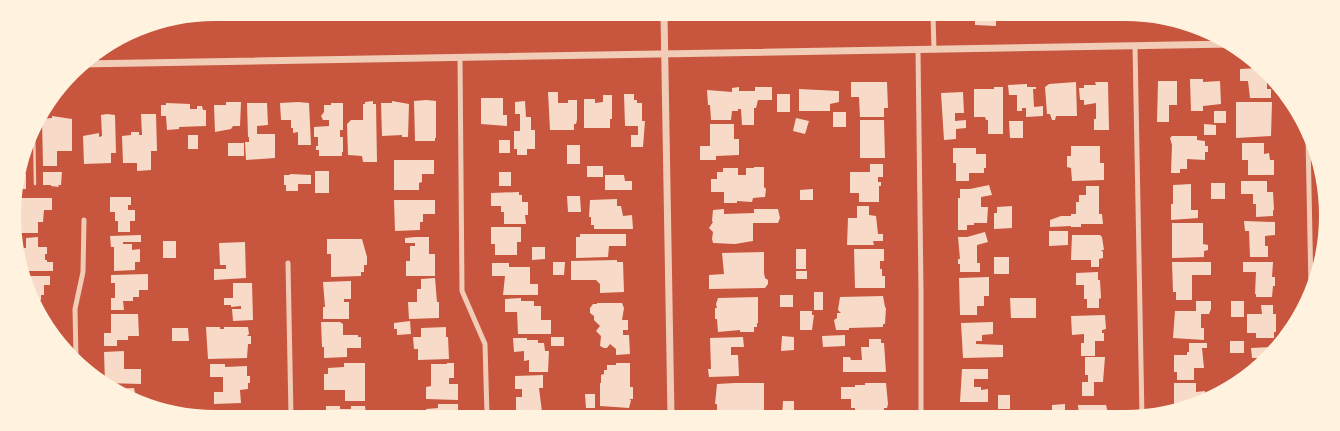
<svg xmlns="http://www.w3.org/2000/svg" width="1340" height="431" font-family="'Work Sans',sans-serif">
<style>
.building{fill:#f7dbc8}
.lines{fill:none;stroke-linecap:round;stroke-linejoin:round}
.service{stroke:#f1ccb7;stroke-width:2.5}
.minor{stroke:#f1ccb7;stroke-width:5}
.tertiary{stroke:#f1ccb7;stroke-width:7}
</style>
<rect width="100%" height="100%" fill="#c8553d"/>
<!-- building -->
<g class="building">
<polygon points="363,13 404,13 404,21 364,20"/>
<polygon points="529,14 559,14 559,16 545,16 545,19 529,20"/>
<rect x="579" y="14" width="10" height="3"/>
<polygon points="606,14 632,14 632,17 606,18"/>
<polygon points="698,15 723,15 723,17 698,20"/>
<polygon points="963,16 996,16 996,26 975,25 975,20 963,20"/>
<polygon points="1259,68 1269,79 1267,79 1267,89 1271,89 1271,98 1250,98 1248,81 1240,81 1240,69"/>
<polygon points="1190,79 1203,79 1203,82 1220,81 1221,104 1203,106 1203,111 1191,111"/>
<polygon points="1158,81 1177,81 1177,105 1169,105 1169,122 1157,122"/>
<polygon points="851,82 887,82 888,108 884,108 884,117 860,117 859,97 851,97"/>
<polygon points="1076,82 1077,116 1056,116 1055,120 1052,120 1050,114 1047,114 1045,87 1049,84"/>
<polygon points="1095,82 1108,82 1109,130 1094,130 1094,119 1096,119 1096,103 1084,105 1084,100 1080,100 1079,88 1084,88 1084,85 1096,85"/>
<polygon points="1027,84 1027,87 1036,87 1036,89 1033,89 1034,107 1043,106 1043,116 1026,117 1026,108 1022,108 1022,111 1017,111 1017,95 1009,95 1008,85"/>
<polygon points="739,87 739,91 755,91 755,87 772,87 772,100 758,100 756,108 754,108 754,125 742,125 741,109 738,109 738,111 732,111 731,120 711,120 710,105 708,105 707,90 732,92 732,88"/>
<polygon points="994,87 1003,87 1003,134 988,134 988,120 986,120 985,117 974,117 974,89 994,89"/>
<polygon points="799,89 839,91 839,102 830,104 830,111 799,111"/>
<polygon points="548,92 558,92 558,103 568,103 568,100 577,100 577,120 576,124 574,124 574,130 550,130"/>
<polygon points="963,92 964,113 955,113 955,121 966,120 966,128 956,129 956,139 944,140 941,93"/>
<polygon points="624,94 634,94 634,100 637,100 637,103 642,103 642,121 645,121 643,147 631,147 631,135 638,135 638,126 625,126"/>
<rect x="777" y="94" width="13" height="18"/>
<polygon points="603,95 612,95 612,119 610,119 610,128 584,128 584,99 595,99 595,103 603,102"/>
<polygon points="481,98 503,98 503,115 507,115 507,126 481,124"/>
<polygon points="426,100 436,101 436,138 435,138 435,141 415,141 414,101"/>
<polygon points="373,101 373,104 376,104 377,162 363,162 362,156 348,155 347,124 351,120 363,120 363,104 365,104 365,102"/>
<polygon points="392,101 409,104 408,137 402,137 402,135 382,136 381,103 392,103"/>
<polygon points="525,101 526,117 531,117 531,130 535,130 535,149 527,149 527,155 517,155 517,149 514,149 514,131 520,131 520,114 515,114 515,102"/>
<polygon points="226,102 241,102 240,126 233,126 231,129 215,132 214,105 226,105"/>
<polygon points="298,102 309,103 311,145 298,145 298,132 293,133 293,128 291,128 291,120 281,120 280,103"/>
<polygon points="1236,102 1272,102 1271,136 1236,138"/>
<polygon points="166,103 190,104 190,109 197,109 197,106 202,106 203,110 206,110 206,126 179,127 179,129 167,130 166,116 161,116 161,105 166,105"/>
<polygon points="247,103 267,103 268,125 257,126 257,134 275,134 275,158 246,160 245,142 249,142 249,137 248,137"/>
<polygon points="331,103 343,103 343,130 340,130 340,137 343,137 343,152 342,152 342,156 319,156 319,150 316,150 316,146 318,146 318,137 314,137 314,127 329,126 329,120 323,120 321,116 324,112 324,105 331,105"/>
<rect x="1214" y="111" width="12" height="12"/>
<rect x="833" y="112" width="13" height="15"/>
<polygon points="107,114 115,115 116,153 111,153 111,163 84,164 83,136 99,133 99,137 102,136 101,115"/>
<polygon points="141,114 156,114 157,151 151,151 151,170 137,171 137,163 123,163 122,136 131,135 131,132 139,132 139,135 142,135"/>
<polygon points="52,116 72,119 72,151 57,151 57,166 43,166 42,119 52,118"/>
<polygon points="796,118 809,121 805,134 793,131"/>
<polygon points="860,120 884,120 885,158 860,158"/>
<polygon points="1009,121 1023,121 1023,138 1010,138"/>
<polygon points="710,124 734,124 734,139 739,139 739,155 716,156 716,160 700,160 700,146 710,146"/>
<polygon points="1204,124 1216,125 1216,135 1204,135"/>
<polygon points="32,132 32,150 26,150"/>
<rect x="188" y="135" width="10" height="14"/>
<polygon points="1172,136 1197,136 1197,140 1205,141 1205,146 1208,146 1208,152 1205,152 1205,160 1187,159 1187,169 1180,169 1180,173 1171,173 1172,145 1170,138"/>
<rect x="499" y="140" width="11" height="13"/>
<rect x="228" y="143" width="16" height="13"/>
<polygon points="1242,143 1264,143 1264,154 1269,153 1270,160 1274,160 1274,175 1248,175 1248,160 1242,160"/>
<rect x="567" y="145" width="13" height="19"/>
<polygon points="1071,146 1100,146 1100,163 1104,163 1104,180 1072,181 1071,168 1067,167 1067,156 1071,156"/>
<polygon points="953,148 976,148 976,154 986,154 986,168 984,168 984,173 969,173 969,181 956,181 956,163 953,163"/>
<polygon points="394,160 434,160 434,174 422,174 422,182 419,183 419,190 394,190"/>
<polygon points="870,164 883,164 883,177 878,177 878,182 881,182 881,186 879,186 879,202 859,202 859,193 850,193 850,172 870,172"/>
<rect x="587" y="166" width="16" height="11"/>
<polygon points="754,167 764,167 764,187 766,189 765,197 753,198 752,202 737,201 737,203 724,203 724,192 711,192 711,179 717,179 717,172 723,172 723,168 738,168 738,175 746,175 746,168 754,168"/>
<rect x="315" y="171" width="14" height="22"/>
<polygon points="43,172 62,172 61,185 58,185 59,187 51,186 51,185 43,185"/>
<rect x="499" y="172" width="12" height="14"/>
<polygon points="19,174 26,174 26,189 14,189"/>
<polygon points="290,174 311,175 311,184 298,184 298,191 286,191 286,185 284,185 284,175 290,175"/>
<polygon points="605,175 624,175 625,181 632,181 632,190 605,190"/>
<polygon points="1241,181 1267,181 1267,192 1273,192 1274,210 1273,210 1273,216 1256,217 1256,204 1253,204 1253,194 1241,194"/>
<rect x="1211" y="183" width="14" height="16"/>
<polygon points="1191,184 1191,210 1198,210 1198,218 1171,220 1171,204 1173,204 1173,185"/>
<polygon points="989,185 992,195 981,197 981,207 988,207 987,223 974,223 974,225 967,225 967,230 958,230 958,198 960,198 960,189 970,189"/>
<polygon points="1086,186 1099,186 1099,214 1102,214 1103,224 1081,224 1081,227 1071,227 1071,214 1076,214 1076,202 1079,202 1079,195 1086,195"/>
<polygon points="813,189 813,200 800,200 800,190"/>
<polygon points="519,192 519,195 522,195 522,202 528,202 528,215 525,215 526,224 504,224 504,212 501,212 501,206 491,206 491,193"/>
<polygon points="567,196 580,196 581,212 568,212"/>
<polygon points="110,197 131,197 131,205 128,205 128,210 135,210 135,221 130,221 130,232 118,232 118,221 115,221 115,212 110,212"/>
<polygon points="20,198 52,198 52,210 44,210 43,222 38,222 38,233 19,233"/>
<polygon points="617,199 617,206 621,206 623,216 632,215 633,229 594,229 594,225 591,225 591,217 589,217 590,200"/>
<polygon points="394,200 435,200 435,214 423,214 423,222 420,222 420,230 395,231"/>
<polygon points="857,206 869,206 869,215 876,216 878,234 883,234 883,241 873,241 874,245 847,245 848,218 857,218"/>
<polygon points="1012,206 1012,228 994,229 994,213 997,213 997,207"/>
<polygon points="724,209 724,214 754,213 754,209 778,209 780,218 778,223 753,223 753,241 735,244 713,243 712,239 713,232 709,228 713,222 712,221 713,210"/>
<polygon points="1061,216 1071,216 1071,226 1050,227 1050,220"/>
<polygon points="1244,221 1275,222 1275,235 1265,236 1265,246 1268,246 1268,257 1250,257 1249,231 1245,231"/>
<polygon points="1172,223 1203,223 1203,244 1208,245 1208,250 1204,251 1204,257 1172,258"/>
<polygon points="491,227 521,227 521,242 517,242 517,255 495,255 495,244 491,244"/>
<polygon points="1049,231 1068,231 1068,245 1049,246"/>
<polygon points="985,232 988,242 977,245 977,263 980,263 980,272 960,272 960,264 958,264 958,259 960,259 958,237 967,237"/>
<polygon points="580,234 626,234 626,246 609,246 608,257 576,258 576,237 580,237"/>
<polygon points="141,235 141,242 123,242 123,244 132,244 132,250 140,249 140,262 135,262 135,270 114,271 114,247 111,247 110,236"/>
<polygon points="1072,235 1100,235 1102,237 1104,250 1101,250 1103,252 1103,258 1099,259 1099,267 1091,267 1091,260 1071,260"/>
<polygon points="38,237 38,247 47,247 47,254 45,254 45,260 47,260 47,262 53,262 53,271 24,271 24,248 26,248 26,238"/>
<polygon points="415,237 429,237 429,254 435,254 435,276 406,276 406,261 410,261 410,246 415,246 415,243 405,243 405,238"/>
<polygon points="327,239 362,239 367,257 367,265 364,265 364,272 361,272 361,276 331,277 331,254 327,254"/>
<rect x="163" y="241" width="13" height="17"/>
<polygon points="245,242 246,278 214,280 214,269 226,269 226,265 220,265 219,243"/>
<polygon points="532,247 545,247 545,259 532,260"/>
<rect x="796" y="249" width="10" height="20"/>
<polygon points="854,249 884,249 884,261 880,261 880,269 882,269 882,276 885,276 885,288 855,288"/>
<polygon points="764,252 764,273 765,278 768,280 768,284 765,288 709,289 709,275 724,274 722,253"/>
<rect x="994" y="257" width="15" height="17"/>
<polygon points="617,260 617,262 623,262 624,292 600,293 600,284 596,280 571,280 571,261"/>
<polygon points="553,262 565,262 564,275 553,275"/>
<polygon points="1172,262 1211,262 1211,275 1192,275 1192,300 1176,300 1176,292 1173,292"/>
<polygon points="1243,262 1273,262 1272,277 1275,277 1275,286 1273,286 1272,297 1256,297 1256,294 1255,294 1256,272 1243,272"/>
<polygon points="492,263 509,263 509,267 530,267 530,284 538,284 538,295 503,295 505,276 492,276"/>
<rect x="796" y="271" width="11" height="8"/>
<polygon points="1098,272 1098,280 1100,280 1101,298 1099,299 1099,308 1087,308 1087,299 1084,299 1084,285 1076,285 1076,273"/>
<polygon points="148,274 148,290 139,290 139,297 133,297 133,301 123,301 124,310 111,310 111,298 115,298 115,283 111,283 111,275"/>
<polygon points="24,276 50,276 50,285 44,285 44,295 41,295 41,300 35,300"/>
<polygon points="989,277 989,296 984,296 984,306 977,306 977,315 960,315 959,278"/>
<polygon points="435,278 437,302 439,302 439,318 409,319 408,302 417,302 417,289 421,289 421,279"/>
<polygon points="351,281 351,299 344,299 344,302 349,302 349,319 323,319 323,307 325,307 323,282"/>
<polygon points="233,283 252,283 253,320 233,321 232,309 241,309 241,306 231,307 231,305 224,305 224,298 233,298"/>
<rect x="814" y="292" width="9" height="18"/>
<rect x="780" y="295" width="13" height="12"/>
<polygon points="883,296 885,307 886,308 885,324 883,324 883,327 849,328 849,330 836,330 834,320 837,318 837,313 841,313 838,310 840,297"/>
<polygon points="758,297 758,323 757,323 757,327 754,327 754,332 740,332 740,330 718,332 717,319 715,319 715,308 717,308 716,304 718,298"/>
<polygon points="521,298 521,301 534,301 534,306 541,306 541,320 551,320 551,334 518,334 517,312 505,312 505,299"/>
<polygon points="1010,298 1036,298 1036,318 1011,318"/>
<polygon points="1196,301 1211,301 1211,309 1209,314 1201,314 1201,328 1204,328 1204,340 1173,338 1175,311 1196,311"/>
<rect x="1231" y="301" width="13" height="16"/>
<polygon points="597,303 622,303 624,308 622,320 628,320 628,330 623,330 623,335 629,335 630,354 616,355 616,349 610,344 607,348 604,348 600,346 601,336 596,331 600,326 594,320 594,316 590,313 590,308 593,304 597,304"/>
<polygon points="1261,305 1273,305 1273,314 1276,314 1276,332 1274,332 1274,338 1256,338 1256,333 1247,333 1247,314 1262,314"/>
<polygon points="800,311 812,311 812,315 814,315 812,330 800,330"/>
<polygon points="111,314 138,314 139,336 128,336 128,340 117,340 117,346 104,346 104,333 111,333"/>
<polygon points="1105,315 1106,329 1102,330 1102,333 1104,333 1104,341 1095,341 1095,356 1081,356 1081,343 1084,343 1084,334 1072,335 1071,316"/>
<polygon points="410,321 411,334 397,335 397,329 394,329 394,323"/>
<polygon points="321,322 340,322 343,324 343,335 358,335 358,337 361,337 361,348 347,348 347,357 324,358 324,347 322,347"/>
<polygon points="993,322 993,334 982,335 982,341 976,341 976,344 1003,345 1003,357 963,358 961,323"/>
<polygon points="206,327 220,327 220,329 224,329 224,327 248,327 249,334 247,336 251,336 251,344 248,344 247,358 208,359"/>
<polygon points="446,327 446,337 448,337 449,359 418,360 418,349 414,349 413,337 421,337 421,328"/>
<polygon points="172,328 188,328 189,341 172,341"/>
<polygon points="845,335 845,346 823,347 822,336"/>
<polygon points="782,336 794,337 794,350 781,351"/>
<rect x="551" y="337" width="13" height="9"/>
<polygon points="743,337 744,347 731,347 731,355 738,355 739,376 709,377 708,369 711,369 710,338"/>
<polygon points="513,338 527,338 527,340 538,340 538,343 544,343 545,351 549,351 548,372 529,372 529,360 524,361 524,351 514,352"/>
<polygon points="869,339 881,339 881,343 884,343 886,372 843,372 843,357 850,357 851,360 862,360 861,347 869,347"/>
<rect x="1230" y="341" width="14" height="12"/>
<polygon points="1189,343 1207,343 1207,348 1202,348 1204,368 1194,368 1194,380 1177,380 1177,372 1174,372 1174,355 1187,355 1187,352 1189,352"/>
<polygon points="1274,347 1274,351 1268,359 1259,366 1257,358 1252,358 1251,348"/>
<polygon points="124,351 124,369 141,369 141,384 105,383 104,352"/>
<polygon points="1085,357 1105,357 1103,382 1094,382 1094,396 1082,396 1082,382 1088,382 1088,375 1085,375"/>
<polygon points="344,363 365,363 365,401 345,401 345,390 324,390 324,374 328,374 328,368 344,367"/>
<polygon points="447,363 454,363 454,378 449,378 449,384 458,384 458,400 426,399 426,387 431,386 431,364 447,364"/>
<polygon points="616,363 630,363 630,387 633,387 633,399 629,399 631,400 629,408 600,406 600,383 601,383 601,375 604,374 604,370 607,370 607,365 616,365"/>
<polygon points="210,364 225,364 225,367 247,366 247,376 250,376 250,383 248,383 248,389 240,390 241,403 214,404 214,392 223,392 223,377 210,377"/>
<polygon points="962,369 988,369 988,379 974,379 974,387 981,387 981,390 988,389 988,402 960,402"/>
<polygon points="543,375 543,388 539,388 542,412 516,412 516,397 522,397 522,389 515,389 515,376"/>
<polygon points="735,383 764,383 764,411 758,411 758,416 745,414 745,411 743,410 731,410 731,416 717,416 717,404 715,404 717,384"/>
<polygon points="865,383 886,383 888,404 887,408 884,408 884,414 879,414 879,416 864,416 862,411 855,411 855,408 851,408 851,399 841,399 841,387 855,387 855,385 865,385"/>
<polygon points="1174,383 1196,383 1196,392 1205,391 1205,400 1174,410"/>
<polygon points="134,388 136,398 113,389"/>
<polygon points="585,394 595,394 595,408 586,408"/>
<rect x="998" y="395" width="12" height="14"/>
<polygon points="783,401 794,401 794,416 782,416"/>
<polygon points="438,404 458,404 458,415 427,415 426,409 438,408"/>
<polygon points="1065,404 1065,417 1052,416 1052,405"/>
<polygon points="1078,405 1106,405 1108,413 1107,417 1079,417"/>
<polygon points="326,406 340,406 340,409 351,409 351,406 365,406 366,415 326,415"/>
<rect x="236" y="413" width="19" height="2"/>
</g>
<g class="lines">
<!-- service -->
<polyline class="service" points="34,126 35,184"/>
<!-- minor -->
<g class="minor">
<polyline points="933,15 934,50"/>
<polyline points="1135,46 1142,417"/>
<polyline points="918,50 921,291 921,416"/>
<polyline points="460,57 462,291 485,344 487,415"/>
<polyline points="1308,138 1311,289"/>
<polyline points="288,263 291,415"/>
<polyline points="76,359 75,309 83,272 84,220"/>
</g>
<!-- tertiary -->
<g class="tertiary">
<polyline points="664,14 671,416"/>
<polyline points="81,64 1232,44"/>
</g>
</g>
<!-- crop -->
<path d="M0 0H1340V431H0ZM215 21H1125A194 194 0 0 1 1319 215V216A194 194 0 0 1 1125 410H215A194 194 0 0 1 21 216V215A194 194 0 0 1 215 21Z" fill="#fff3e0" fill-rule="evenodd"/>
</svg>
